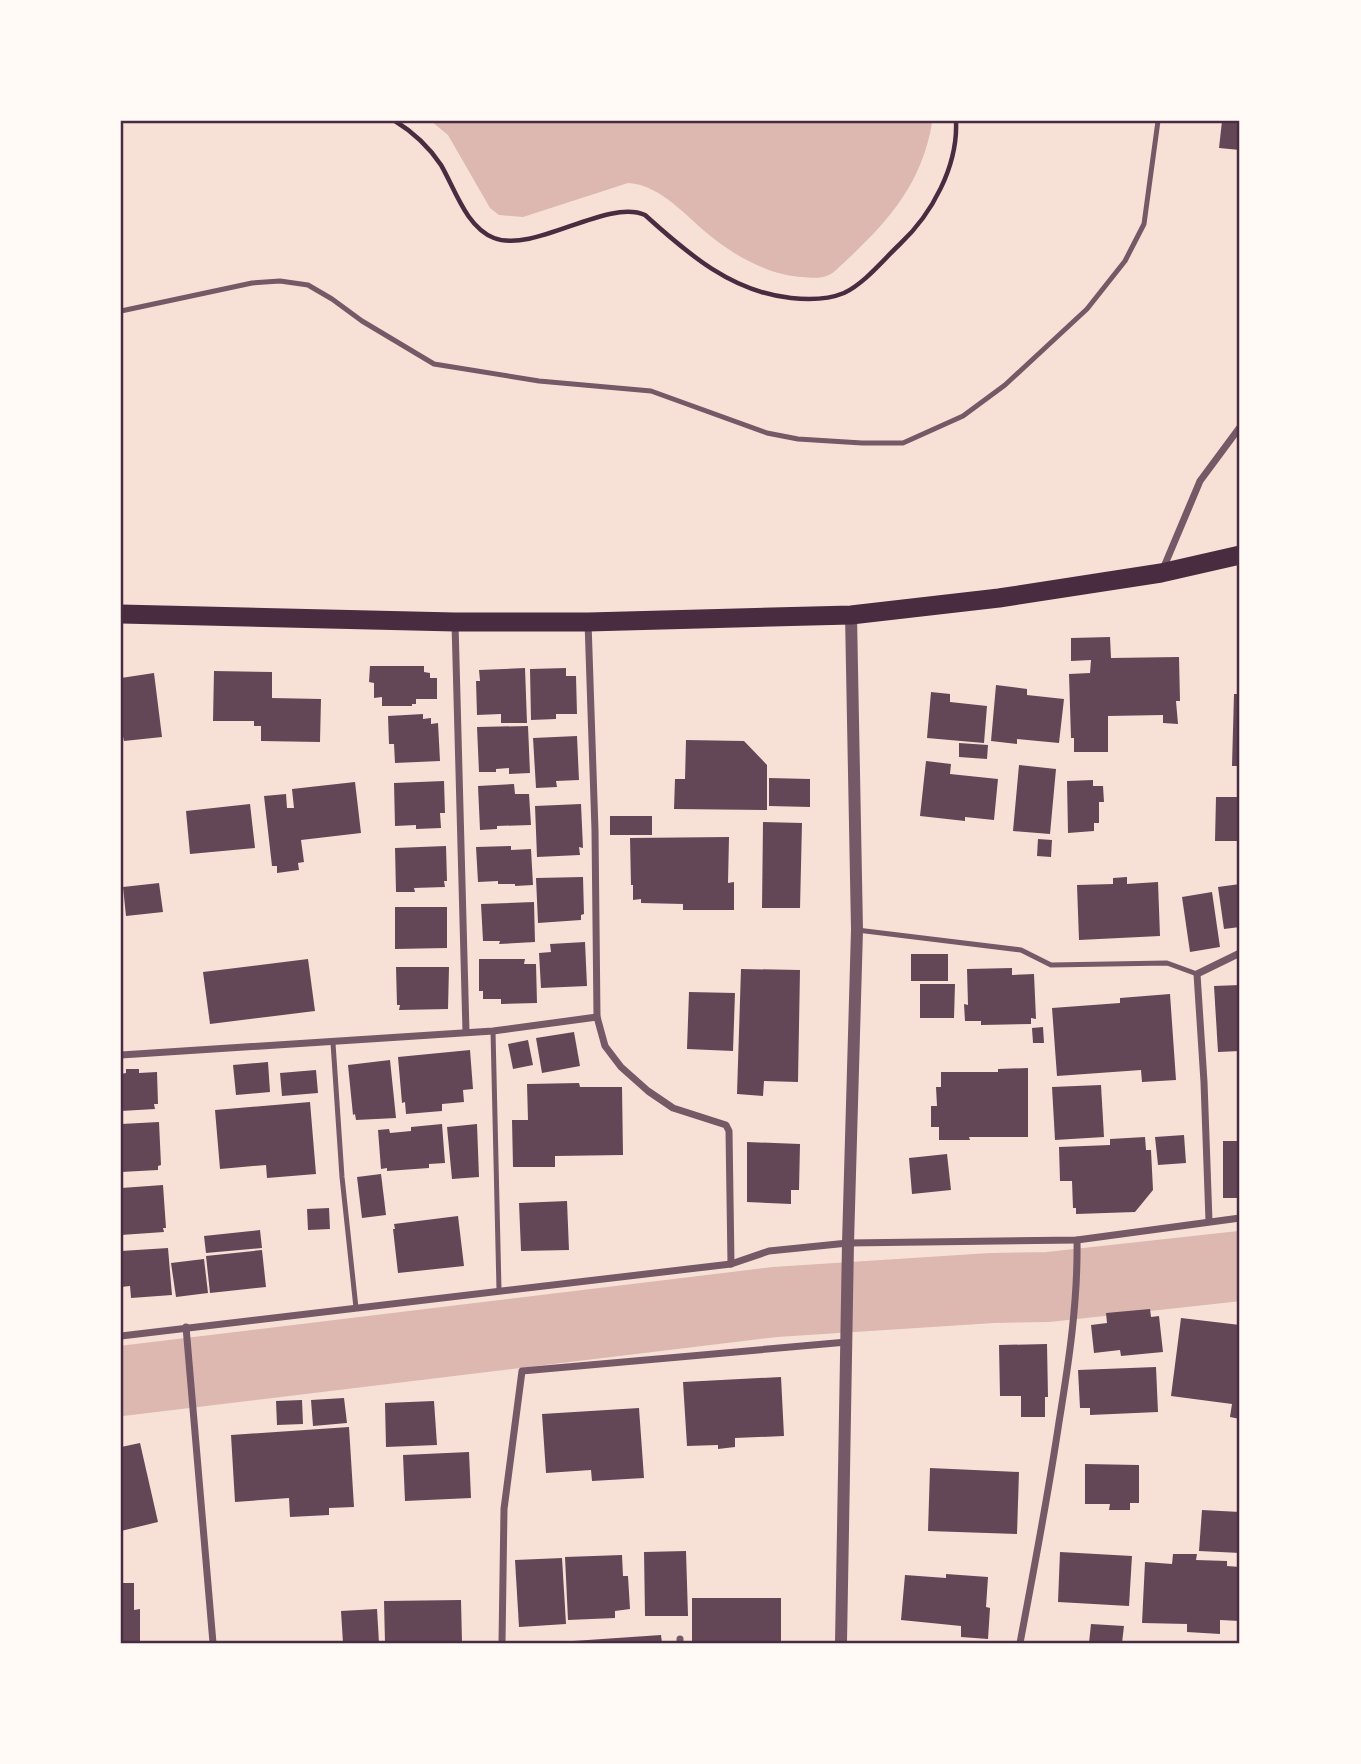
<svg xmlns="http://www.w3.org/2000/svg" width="1361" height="1764" font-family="'PT Serif',serif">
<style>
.water{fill:#dcb8b0}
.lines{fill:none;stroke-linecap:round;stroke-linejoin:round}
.river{stroke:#dcb8b0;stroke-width:70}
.building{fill:#644757}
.path{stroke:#4a2c40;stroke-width:4.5}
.service{stroke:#755966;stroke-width:5}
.minor{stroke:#755966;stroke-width:7}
.tertiary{stroke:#755966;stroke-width:12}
.trunk{stroke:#4a2c40;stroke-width:19}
.neatline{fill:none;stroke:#4a2c40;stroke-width:2.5}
</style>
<rect width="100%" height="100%" fill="#f7e1d7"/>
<!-- water -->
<path class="water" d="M431,121H932V123C921,188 884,226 836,270C825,280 815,278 801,277C770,275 737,257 713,238C687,218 662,185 628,183L523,217L499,215L490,208L448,135Z"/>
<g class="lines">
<!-- river -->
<polyline class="river" points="121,1381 775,1302 992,1288 1048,1287 1240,1266"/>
</g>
<!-- building -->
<g class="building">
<polygon points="1222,121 1240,121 1240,150 1219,148"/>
<polygon points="1110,637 1111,658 1179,657 1180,701 1176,701 1178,724 1163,723 1163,715 1108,716 1108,752 1074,752 1074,738 1071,738 1069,674 1090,673 1091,660 1071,661 1071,638"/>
<polygon points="370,666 424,666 424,672 430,673 430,678 437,678 437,699 416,699 416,704 412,704 412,706 382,706 382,697 374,698 374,683 369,682"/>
<polygon points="525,668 527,723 501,723 501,714 477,715 476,681 480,681 479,670"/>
<polygon points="566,668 566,676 576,676 577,714 556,714 556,719 531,720 530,669"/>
<polygon points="214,671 272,672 272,698 321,699 320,742 261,741 261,726 254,726 254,721 213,721"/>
<polygon points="154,673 162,737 124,741 121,727 121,678"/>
<polygon points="996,685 1027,689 1027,695 1064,699 1059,743 1017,739 1017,744 991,741"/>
<polygon points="931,692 950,694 950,702 987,706 984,743 927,738"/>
<polygon points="1234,694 1240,694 1240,766 1232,766"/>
<polygon points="423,714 423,719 431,718 431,724 438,723 440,761 395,763 394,744 389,744 388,716"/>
<polygon points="528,726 530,773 509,774 509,768 496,769 496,772 479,772 477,727"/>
<polygon points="577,736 579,780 556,781 557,787 536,788 533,738"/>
<polygon points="686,740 744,741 767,765 767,810 674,809 675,779 685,779"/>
<polygon points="959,743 988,745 987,759 959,757"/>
<polygon points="926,761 951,764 950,774 998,779 994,820 965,817 965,821 920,816"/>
<polygon points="1019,765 1056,769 1050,834 1013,831"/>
<polygon points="769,778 810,779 810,807 769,806"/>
<polygon points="1093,780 1093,786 1103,786 1104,802 1099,802 1099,823 1094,823 1094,831 1068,833 1067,781"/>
<polygon points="444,781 445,813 440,813 441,828 416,829 416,825 395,826 394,783"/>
<polygon points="355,782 361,833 301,840 304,862 298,863 299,870 277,873 277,866 272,866 264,796 286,794 287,808 294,808 292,789"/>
<polygon points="514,784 515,794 529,794 531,825 497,826 497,829 480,830 478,786"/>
<polygon points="1216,797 1240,797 1240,841 1215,841"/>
<polygon points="250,804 255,848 190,854 186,811"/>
<polygon points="581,804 583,848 579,847 580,855 537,857 535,806"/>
<rect x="610" y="816" width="42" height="19"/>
<polygon points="763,822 802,823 800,908 762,908"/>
<polygon points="729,837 728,883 734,882 734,910 683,910 683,904 641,903 641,899 633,900 633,885 631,885 630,838"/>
<polygon points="1038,839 1052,840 1051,857 1037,856"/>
<polygon points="446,846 447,881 444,881 445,887 414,888 415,892 396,892 395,848"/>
<polygon points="511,846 511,850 531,849 533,885 515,886 515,884 498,884 498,881 478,882 476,847"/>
<polygon points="583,877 584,914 581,915 581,920 538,923 536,878"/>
<polygon points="1127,877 1127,884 1158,882 1160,936 1079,940 1077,885 1113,884 1113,878"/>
<polygon points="159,883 163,912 126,916 123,887"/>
<polygon points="1240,884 1240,927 1224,929 1218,887"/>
<polygon points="1212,892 1220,947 1190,952 1182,897"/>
<polygon points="534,902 535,942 499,944 500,941 483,941 481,904"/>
<polygon points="395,907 447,907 447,948 395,949"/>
<polygon points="585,942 587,986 541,988 539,953 551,952 550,944"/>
<rect x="911" y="954" width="37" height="27"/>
<polygon points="308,959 315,1011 210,1024 203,972"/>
<polygon points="479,959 525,959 524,964 536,964 537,1003 501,1004 501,999 483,999 483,991 479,991"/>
<polygon points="396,967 449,967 448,1009 399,1010 400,1005 397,1005"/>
<polygon points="1012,968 1012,975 1034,974 1036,1019 1031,1018 1031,1024 981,1025 981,1021 965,1021 964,1004 968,1005 967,969"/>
<polygon points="741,969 800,970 798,1082 764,1081 763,1096 737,1094"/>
<polygon points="920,984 955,984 954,1018 920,1018"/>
<polygon points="1240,985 1240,1051 1218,1052 1214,986"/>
<polygon points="689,992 735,993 733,1051 687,1049"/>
<polygon points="1170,994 1176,1080 1142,1082 1141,1070 1057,1076 1052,1008 1120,1003 1120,998"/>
<polygon points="1043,1027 1044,1043 1033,1043 1032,1028"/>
<polygon points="574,1032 580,1066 542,1073 536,1038"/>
<polygon points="528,1040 533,1065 513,1069 508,1044"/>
<polygon points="470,1050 473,1089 463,1090 464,1102 442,1104 442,1111 406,1114 405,1102 402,1103 398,1057"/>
<polygon points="390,1060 396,1118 356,1120 355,1114 353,1115 348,1065"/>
<polygon points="268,1062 270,1092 236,1095 233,1065"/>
<polygon points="1028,1068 1028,1137 969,1137 970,1140 939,1140 939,1127 931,1127 931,1106 937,1106 936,1087 941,1087 941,1072 998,1072 998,1069"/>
<polygon points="126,1069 139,1069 139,1073 157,1072 158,1104 154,1104 155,1109 121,1111 121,1074 126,1073"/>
<polygon points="316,1070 318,1093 282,1096 280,1073"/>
<polygon points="579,1083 580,1087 622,1087 623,1155 555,1156 555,1167 513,1167 512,1120 528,1120 527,1084"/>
<polygon points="1101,1085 1104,1137 1055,1140 1052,1087"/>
<polygon points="310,1102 316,1174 267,1178 266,1165 220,1169 215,1110"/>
<polygon points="159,1122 161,1165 158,1166 158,1170 121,1172 121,1124"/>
<polygon points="442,1124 445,1163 429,1164 429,1168 387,1171 387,1168 381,1169 378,1130 389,1129 390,1133 411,1131 411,1127"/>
<polygon points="477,1124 479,1177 452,1179 447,1127"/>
<polygon points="1184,1135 1186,1163 1158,1165 1155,1137"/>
<polygon points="1145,1137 1146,1150 1151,1150 1153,1190 1135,1212 1076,1214 1076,1208 1073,1208 1072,1181 1060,1181 1059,1147 1110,1145 1110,1139"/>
<rect x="1223" y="1141" width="17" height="57"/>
<polygon points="747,1142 800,1144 799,1190 791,1190 791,1204 747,1202"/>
<polygon points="947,1154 951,1190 912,1194 909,1158"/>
<polygon points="381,1174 386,1215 362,1218 357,1177"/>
<polygon points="163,1185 166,1228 163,1228 164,1232 121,1235 121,1188"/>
<polygon points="567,1201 569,1250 521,1251 519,1203"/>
<polygon points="329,1208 330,1229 308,1230 307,1209"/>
<polygon points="458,1216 464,1266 398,1273 393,1229 395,1229 394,1224"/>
<polygon points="260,1230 262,1248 206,1253 204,1236"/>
<polygon points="168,1248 172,1295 131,1298 130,1286 121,1287 121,1251"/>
<polygon points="262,1250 266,1287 210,1293 206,1256"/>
<polygon points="204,1259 208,1293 176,1297 171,1263"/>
<polygon points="1150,1309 1151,1317 1159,1316 1163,1352 1121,1356 1120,1350 1094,1353 1091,1325 1107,1323 1106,1313"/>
<polygon points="1181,1318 1240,1325 1240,1419 1230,1417 1232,1404 1171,1396"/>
<polygon points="1047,1344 1048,1397 1045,1397 1045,1417 1021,1417 1021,1396 1000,1396 999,1345"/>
<polygon points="1156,1367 1158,1412 1090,1415 1090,1408 1080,1408 1078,1370"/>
<polygon points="781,1377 784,1436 735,1438 735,1447 718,1449 718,1445 687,1446 683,1382"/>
<polygon points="344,1398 347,1423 313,1426 311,1400"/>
<polygon points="302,1400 303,1424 277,1425 276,1401"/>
<polygon points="434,1401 437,1445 386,1447 385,1403"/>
<polygon points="639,1408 644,1478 592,1481 591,1470 546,1473 542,1414"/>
<polygon points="349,1427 354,1507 329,1508 329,1515 290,1517 289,1498 235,1502 231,1435"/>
<polygon points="140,1443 158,1522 121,1531 121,1447"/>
<polygon points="469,1452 471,1498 405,1501 403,1455"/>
<polygon points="1085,1464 1139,1465 1139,1503 1130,1503 1130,1510 1109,1510 1110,1504 1085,1504"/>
<polygon points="930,1468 1019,1472 1017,1534 928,1531"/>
<polygon points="1202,1510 1240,1512 1240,1553 1199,1551"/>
<polygon points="686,1551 688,1616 645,1616 644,1552"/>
<polygon points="1060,1552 1132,1556 1129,1606 1058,1602"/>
<polygon points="1173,1554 1197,1554 1196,1560 1227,1561 1227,1566 1240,1567 1240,1621 1220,1620 1220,1634 1187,1632 1187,1624 1142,1623 1145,1562 1172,1564"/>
<polygon points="622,1555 623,1576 628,1576 630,1609 615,1611 615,1618 568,1620 565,1557"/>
<polygon points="562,1558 566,1624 519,1627 515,1560"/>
<polygon points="946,1574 988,1577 986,1607 990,1608 988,1639 961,1637 961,1626 901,1620 905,1575 946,1578"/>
<polygon points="121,1583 134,1583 134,1610 140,1609 140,1643 121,1643"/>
<rect x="692" y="1598" width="89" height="45"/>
<polygon points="461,1600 462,1643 385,1643 384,1601"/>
<polygon points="377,1609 379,1643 343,1643 341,1611"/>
<polygon points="1091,1624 1124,1626 1122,1643 1089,1643"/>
<polygon points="661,1635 662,1643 573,1643 573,1641"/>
</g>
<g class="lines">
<!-- path -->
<path class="path" d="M395,121C413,132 429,147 441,165C455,189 466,227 494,238C534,254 607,198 645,215C688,254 732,292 791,298C809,300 827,300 844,293C865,283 883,260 900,244C932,214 958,166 956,121"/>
<!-- service -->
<g class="service">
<polyline points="121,311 252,283 280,281 308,285 332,299 362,321 434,364 539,381 651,391 767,433 798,439 862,443 903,443 963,416 1005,385 1087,309 1125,261 1144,224 1158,121"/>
<polyline points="857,930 1021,950 1051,965 1167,963 1197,974"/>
<polyline points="493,1031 499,1290"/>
<polyline points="333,1043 342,1177 356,1308"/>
</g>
<!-- minor -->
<g class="minor">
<polyline points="1163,569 1200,481 1240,427"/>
<polyline points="588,622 595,830 597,1017 605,1046 621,1067 648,1091 673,1108 726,1125 729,1131 731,1264"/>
<polyline points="455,623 466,1032"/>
<polyline points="121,1055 493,1031 597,1017"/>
<polyline points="1209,1221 1204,1082 1197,974 1240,953"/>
<polyline points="186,1327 213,1643"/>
<polyline points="121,1336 731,1264 769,1251 848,1243 1077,1240 1240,1218"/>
<polyline points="502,1643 504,1509 522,1371 847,1342"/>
<polyline points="680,1643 680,1639"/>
<path d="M1020,1643C1034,1569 1048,1496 1059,1422C1069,1361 1078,1301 1077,1240"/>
</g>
<!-- tertiary -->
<polyline class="tertiary" points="841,1643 848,1243 857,930 851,615"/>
<!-- trunk -->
<polyline class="trunk" points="121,614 455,622 588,622 851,615 999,598 1161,573 1240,555"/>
</g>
<!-- border -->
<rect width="1361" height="1764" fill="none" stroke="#fffaf5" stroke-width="245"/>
<rect x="122" y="122" width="1116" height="1520" class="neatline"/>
</svg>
